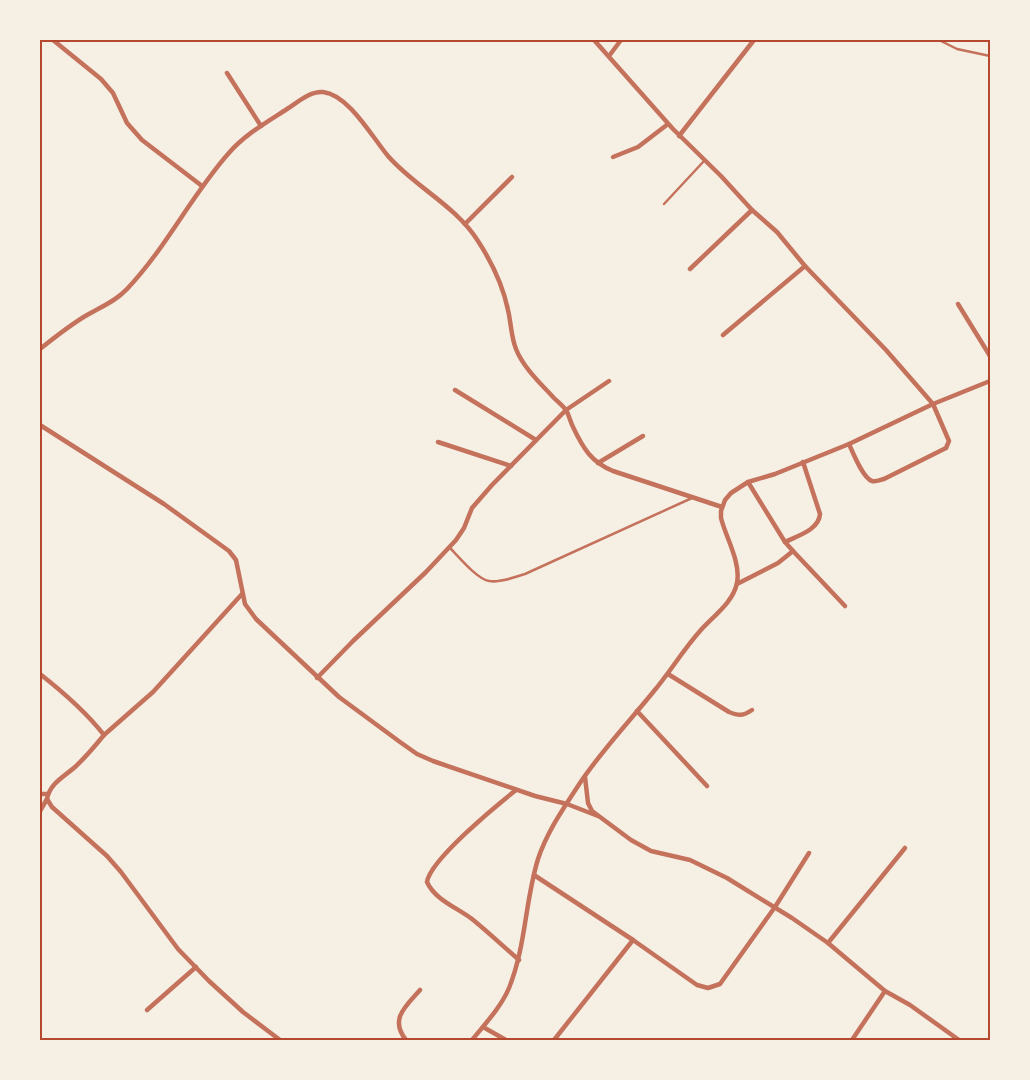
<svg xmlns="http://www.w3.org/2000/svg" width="1030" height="1080" font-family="Rubik,sans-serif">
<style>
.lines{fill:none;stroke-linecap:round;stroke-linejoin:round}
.service{stroke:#c5725c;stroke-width:2.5}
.minor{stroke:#c5725c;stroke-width:4.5}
.neatline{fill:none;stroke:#b5482f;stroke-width:2}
</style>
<rect width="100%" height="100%" fill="#f6efe4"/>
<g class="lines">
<!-- service -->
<g class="service">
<polyline points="939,40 957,49 990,56"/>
<polyline points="664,204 704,161"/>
<path d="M450,548C459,557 477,579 489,581C501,583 514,577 525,574L692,498"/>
</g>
<!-- minor -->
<g class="minor">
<polyline points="53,40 101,79 113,93 127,123 142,140 202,186"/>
<path d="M594,40L673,129L721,176L752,210L777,232L805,266L886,350L933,404L949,441L946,448L884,479C880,480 876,482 872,481C863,478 853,453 849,444"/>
<polyline points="609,56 621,40"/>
<polyline points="227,73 261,126"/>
<polyline points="679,136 754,40"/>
<polyline points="613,157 638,147 668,124"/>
<polyline points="465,224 512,177"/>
<polyline points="690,269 752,210"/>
<polyline points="958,304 990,356"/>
<polyline points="723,335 805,266"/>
<path d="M40,349C55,337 70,325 87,315C101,307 116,301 127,289C166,248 191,196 228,154C244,135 267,122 287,109C298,102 310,91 323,92C349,95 372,137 388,156C415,187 455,205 478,241C491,261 503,286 508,310C511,322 511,337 516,349C523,367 540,383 553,397C557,401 563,406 566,410C569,415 570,421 573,427C583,448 591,462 613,471L722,507"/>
<polyline points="455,390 536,440"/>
<polyline points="40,425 164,504 229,551 236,560 245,604 256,619 339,697 400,742 417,754 433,761 535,796 567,804 598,816"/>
<polyline points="438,442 511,466"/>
<polyline points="598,463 643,436"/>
<path d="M785,542C797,536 819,530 820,514L803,462"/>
<polyline points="793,551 845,606"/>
<polyline points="737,584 778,563 793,551 785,542 748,482"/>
<path d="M40,674C63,692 86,712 104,735C95,746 86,757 75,767C65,776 50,783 47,799L52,807L107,856L121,872L178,949L209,981L243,1012L280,1040"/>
<path d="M668,674L729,712C739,716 743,716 752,710"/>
<polyline points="317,678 353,641 426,572 456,540 464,528 472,508 492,485 566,410 609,381"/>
<polyline points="637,711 707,786"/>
<polyline points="104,735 153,692 242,594"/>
<polyline points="585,777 588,803 592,811 631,840 651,851 690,860 727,878 792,918 828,943 885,991 910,1005 959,1040"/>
<path d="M516,790C497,805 430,860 427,882C435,900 458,908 472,919C488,932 503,946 519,960"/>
<polyline points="40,794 48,794"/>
<polyline points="40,811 47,799"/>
<polyline points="534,875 633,940 697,985 708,988 720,984 775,907 809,853"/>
<polyline points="828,943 905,848"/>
<polyline points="147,1010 196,967"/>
<polyline points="483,1027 506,1040"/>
<path d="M406,1040C389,1019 406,1006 420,990"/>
<path d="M472,1040C485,1024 501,1007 509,988C526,946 525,901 538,859C547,832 563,809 578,786C600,752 629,722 654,691C670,672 683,650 700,631C712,617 733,603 737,583C741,562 726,538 721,518V511L725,500L731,493L748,482L775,474L849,444L933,404L990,381"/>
<polyline points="554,1040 633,940"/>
<polyline points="852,1040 885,991"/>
</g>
</g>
<!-- border -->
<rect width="1030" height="1080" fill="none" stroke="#f6efe4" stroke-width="82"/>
<rect x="41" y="41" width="948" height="998" class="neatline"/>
</svg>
